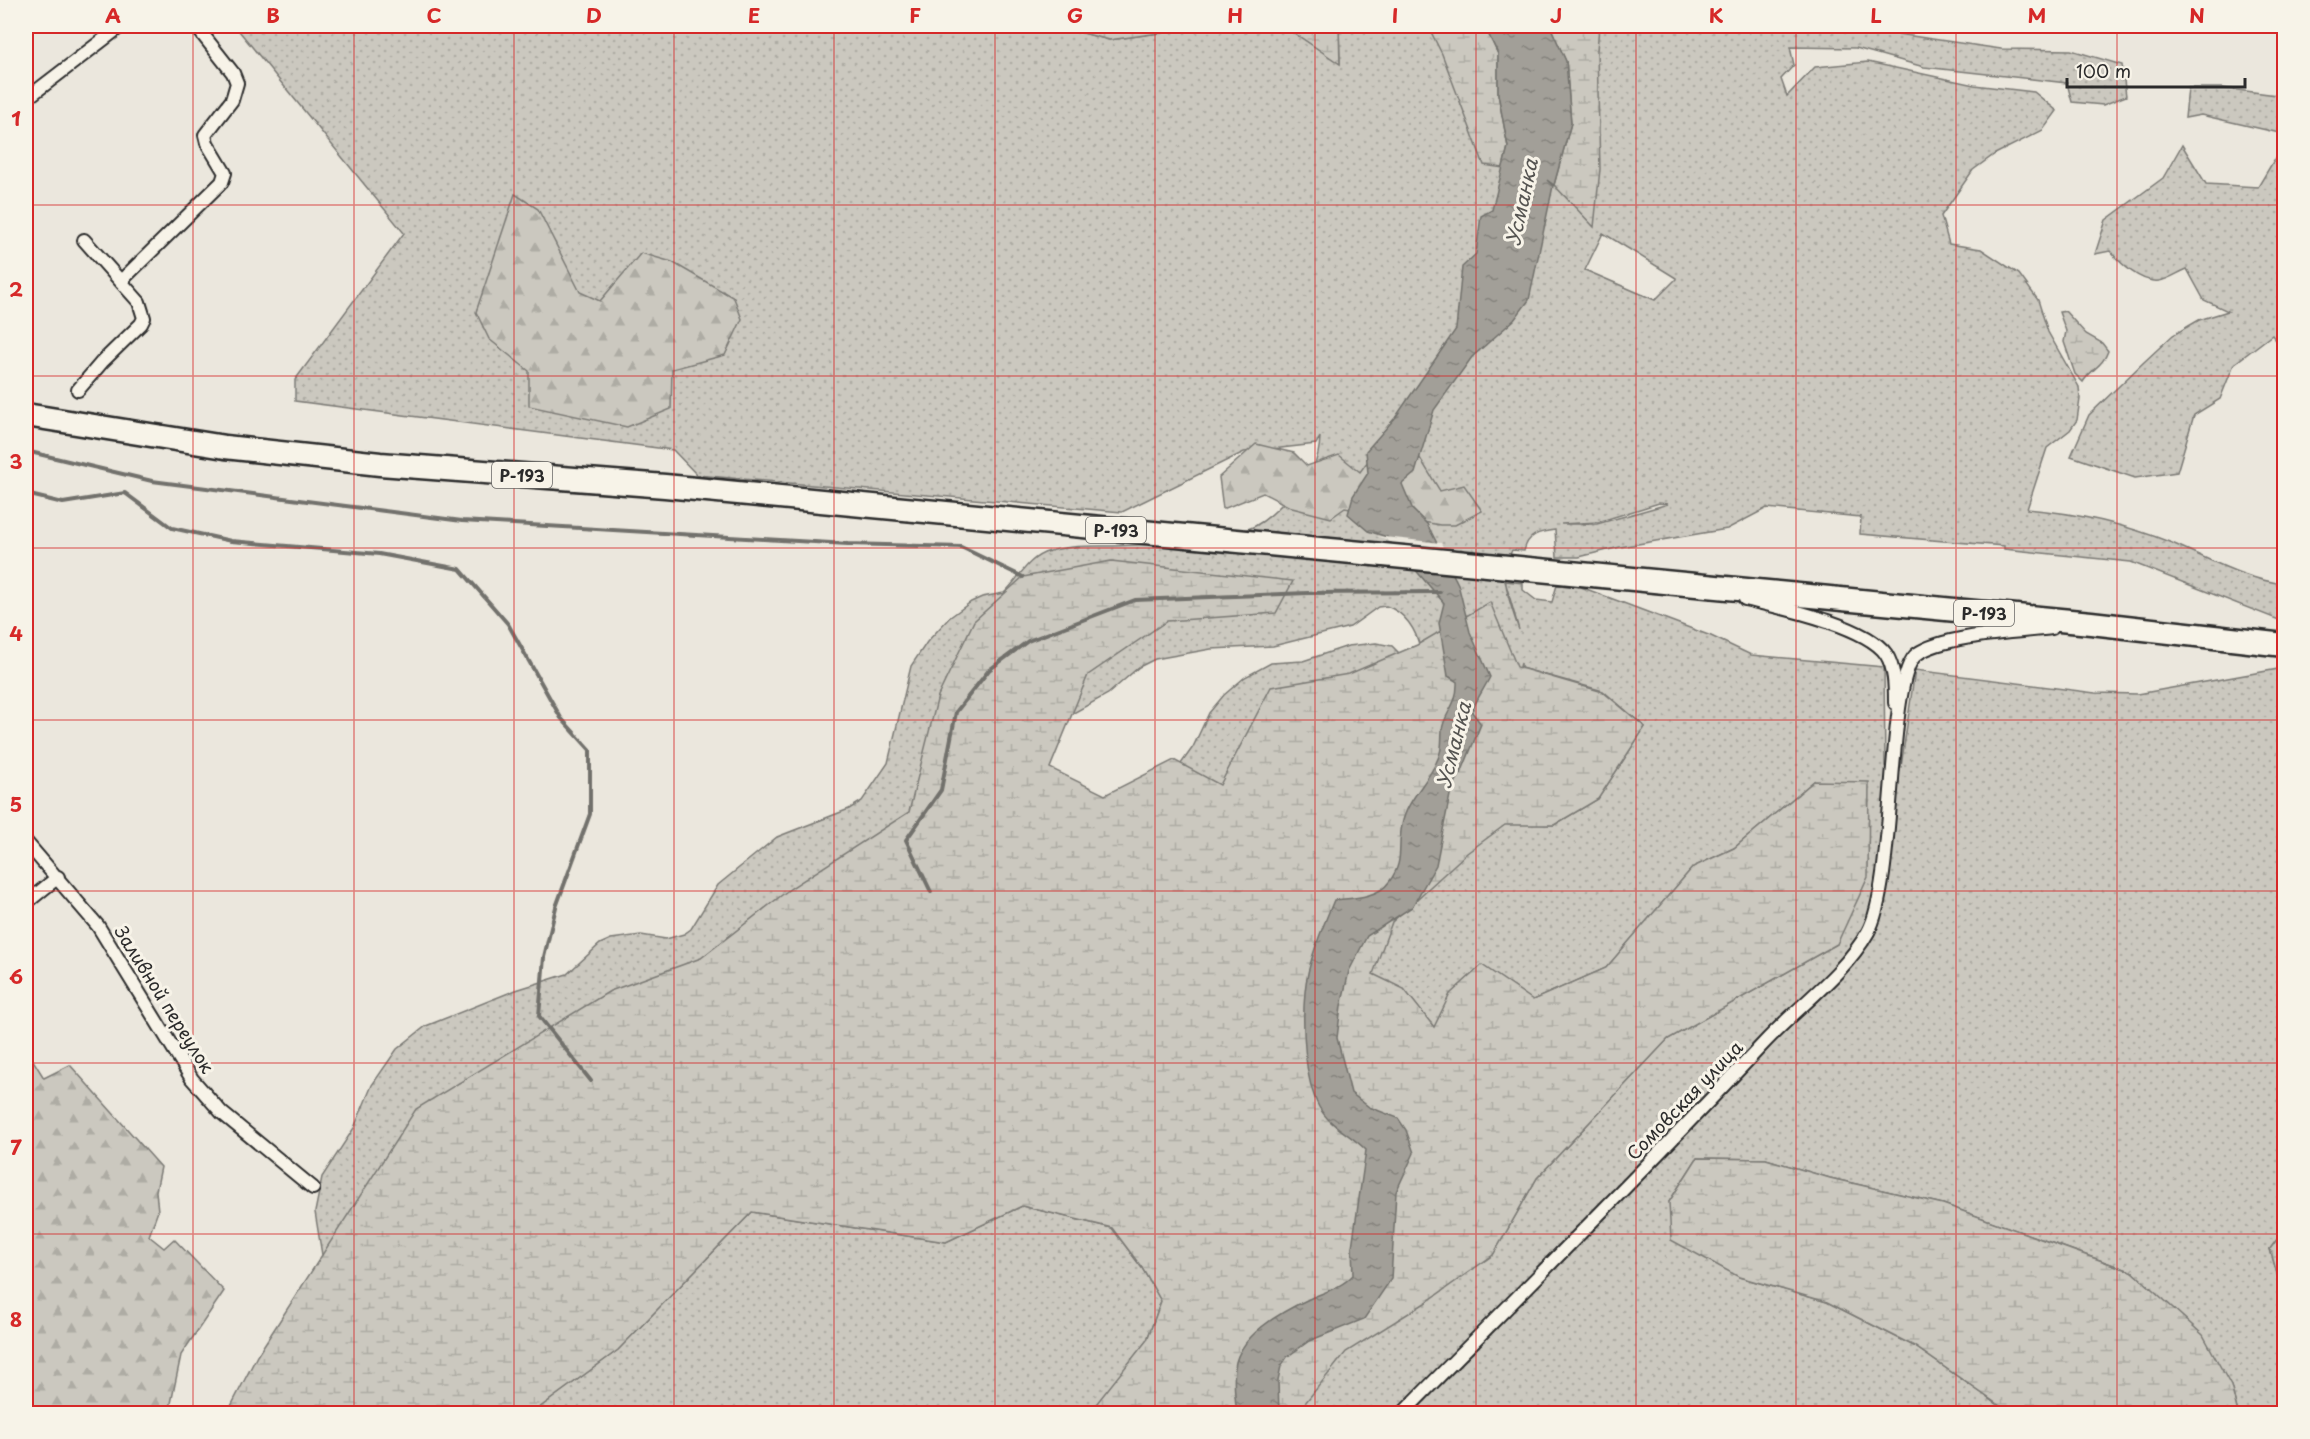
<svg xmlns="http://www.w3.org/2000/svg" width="2310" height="1439" font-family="'Playpen Sans',sans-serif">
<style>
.grass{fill:url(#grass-dots);stroke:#7b7a75;stroke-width:1.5;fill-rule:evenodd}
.forest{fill:url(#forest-firs);stroke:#7b7a75;stroke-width:1.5}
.wetland{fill:url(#wetland-marsh);stroke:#7b7a75;stroke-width:1.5}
.water{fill:url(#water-ripples);stroke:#72716c;stroke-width:1.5}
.pier{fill:#ebe7dd}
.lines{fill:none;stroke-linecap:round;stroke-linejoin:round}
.stream{stroke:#72716c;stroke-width:4}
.street-casing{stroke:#2b2b2b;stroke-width:16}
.highway-casing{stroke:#2b2b2b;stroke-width:27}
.street{stroke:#f7f3e8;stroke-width:12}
.highway{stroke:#f7f3e8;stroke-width:22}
.grid{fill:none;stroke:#d62828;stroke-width:1.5;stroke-opacity:0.55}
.labels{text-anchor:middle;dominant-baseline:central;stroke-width:6;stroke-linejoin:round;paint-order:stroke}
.shield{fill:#f7f3e8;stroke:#686764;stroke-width:1.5}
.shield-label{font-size:16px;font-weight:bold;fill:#2b2b2b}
.street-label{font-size:18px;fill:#2b2b2b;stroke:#f7f3e8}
.water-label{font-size:20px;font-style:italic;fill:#555451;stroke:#f7f3e8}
.neatline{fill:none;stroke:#d62828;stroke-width:2}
.grid-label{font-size:20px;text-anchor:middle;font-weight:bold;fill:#d62828}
</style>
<defs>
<pattern id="grass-dots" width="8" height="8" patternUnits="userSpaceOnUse" patternTransform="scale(1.5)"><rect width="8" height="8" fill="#cbc8bf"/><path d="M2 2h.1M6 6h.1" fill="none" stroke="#aeaca4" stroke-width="1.8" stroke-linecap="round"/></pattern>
<pattern id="forest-firs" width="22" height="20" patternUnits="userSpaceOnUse" patternTransform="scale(1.5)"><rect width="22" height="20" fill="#cbc8bf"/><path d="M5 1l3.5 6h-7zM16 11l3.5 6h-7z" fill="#aeaca4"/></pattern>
<pattern id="wetland-marsh" width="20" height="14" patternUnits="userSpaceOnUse" patternTransform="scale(1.5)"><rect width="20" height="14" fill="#cbc8bf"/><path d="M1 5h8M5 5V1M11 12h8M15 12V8" fill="none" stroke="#aeaca4"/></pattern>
<pattern id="water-ripples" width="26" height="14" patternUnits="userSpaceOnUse" patternTransform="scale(1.5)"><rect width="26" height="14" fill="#a29f98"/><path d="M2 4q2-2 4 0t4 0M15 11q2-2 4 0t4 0" fill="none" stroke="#84827c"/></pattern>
</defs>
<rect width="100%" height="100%" fill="#ebe7dd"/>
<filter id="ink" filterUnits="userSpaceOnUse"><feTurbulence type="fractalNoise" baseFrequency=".0167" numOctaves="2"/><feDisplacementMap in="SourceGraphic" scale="12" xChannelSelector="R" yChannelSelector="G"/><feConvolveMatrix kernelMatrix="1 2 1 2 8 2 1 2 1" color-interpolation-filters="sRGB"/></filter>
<g filter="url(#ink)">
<!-- grass -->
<g class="grass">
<path d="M235,26H1057L1109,40L1188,29L1193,26H1284L1340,63L1339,26H1843L2001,49L2071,50L2122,65L2126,96L2103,105L2072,102L2067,83L1924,67L1856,48L1790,47L1794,65L1781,79L1787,96L1815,67L1868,62L1974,85L2034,92L2057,111L2043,130L1995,154L1973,170L1941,216L1949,244L1981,249L2019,274L2038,300L2048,332L2079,387L2080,399L2077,420L2070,430L2047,448L2027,509C2075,513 2127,525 2172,543C2209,559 2244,579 2284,584V622L2131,562L2004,549V546L1860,534L1861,517L1767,508L1727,529L1620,547L1579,557H1557L1555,530C1539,532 1528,534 1524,551L1512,550C1498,578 1510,602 1519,630L1505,581L1523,583V590L1536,600L1552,602L1557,585L1581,587L1711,636L1751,655L1884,667L1885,766L1901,767L1915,670L2095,693L2138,694L2284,668V1230L2270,1249L2284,1298V1413H2238L2231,1386L2133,1272L1943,1204L1830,1178L1766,1159L1697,1158L1669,1202L1739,1277L1827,1302L1914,1346L2010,1413H532L618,1350L752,1212L946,1242L1022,1206L1112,1228L1142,1268L1161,1301L1147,1340L1128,1365L1314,1139L324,1267L315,1212L322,1177L354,1128L372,1085L397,1049L426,1026L516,990L567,974L600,944L611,939L641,935L666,939L684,934L691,929L718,885L777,837L849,809L862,801L888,763L911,666L927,642L949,618L971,602L982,597L1004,593C1020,578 1026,558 1050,551C1071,545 1093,546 1114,546C1146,545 1228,540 1255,526C1270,518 1281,505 1293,493C1311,474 1319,464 1320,437L1316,444L1244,452L1122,512L697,475L673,450L295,401V380L404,233ZM1603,233L1676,278V279L1655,300L1585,270ZM1659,503L1668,504L1597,524H1561L1598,522ZM1386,606C1405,612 1416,630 1420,648L1404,658L1392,646L1376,643L1348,646L1303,661L1271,663L1245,677L1224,695L1209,713L1193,747L1173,775L1078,816L1040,796L1048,727L1108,694L1139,667L1155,659L1211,649L1273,646L1350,627L1378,607ZM1521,663V668L1603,691L1645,727L1598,799L1554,825L1522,824L1515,685ZM1814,781L1837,944L1668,1039L1537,1178L1493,1255L1404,989L1434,1028L1533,1000L1606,968L1693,867L1734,848Z"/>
<path d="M1943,26H2069C2025,34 1987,33 1943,26Z"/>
<polygon points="2188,88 2222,88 2284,96 2284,134 2201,115 2185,118"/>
<path d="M2182,145L2206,184L2258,187L2274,160L2284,153V350L2272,335L2234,364L2220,399L2194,415L2177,472L2135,478L2071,456L2089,415L2144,362L2173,335L2199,320L2228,311L2204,300L2187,269C2179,272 2168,280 2159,281C2141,283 2121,264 2110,251L2095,254L2106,220L2163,178Z"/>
</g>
<!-- forest -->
<g class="forest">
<polygon points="515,194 538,209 580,292 600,301 641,253 672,262 734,298 742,319 725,355 672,369 671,409 627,427 529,406 529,371 489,339 476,312"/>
<polygon points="1256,444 1294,453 1307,466 1339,455 1360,472 1376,450 1415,450 1440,491 1464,485 1482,511 1455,525 1440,525 1345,508 1331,518 1292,508 1263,493 1223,509 1219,477"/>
<polygon points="26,1055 31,1057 44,1078 70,1065 161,1167 156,1191 158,1211 149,1236 164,1248 174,1239 224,1291 181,1355 169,1413 26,1413"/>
</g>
<!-- wetland -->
<g class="wetland">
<polygon points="1057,26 1193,26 1188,29 1109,40"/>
<polygon points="1284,26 1339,26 1340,64"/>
<polygon points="1428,26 1471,26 1473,31 1487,31 1498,54 1498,94 1508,147 1503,168 1484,165 1442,54"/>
<polygon points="1550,26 1599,26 1597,51 1600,169 1594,227 1554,185 1571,123 1566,62"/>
<path d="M2065,311L2086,334L2102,343L2108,351C2103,366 2091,369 2083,382L2075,374L2064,342L2066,331L2059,312Z"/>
<polygon points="1111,561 1293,581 1276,613 1167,621 1088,675 1050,768 1105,795 1174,760 1220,785 1271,687 1349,674 1417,645 1490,602 1517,667 1603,692 1645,727 1598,799 1554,825 1505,825 1467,853 1392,922 1373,974 1404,989 1434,1027 1450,994 1482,965 1533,1000 1606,968 1693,867 1734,848 1814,781 1869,782 1868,877 1837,944 1668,1039 1537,1178 1493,1255 1425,1303 1346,1352 1297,1413 1089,1413 1147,1340 1161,1301 1142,1268 1112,1228 1022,1206 946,1242 752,1212 618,1350 532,1413 227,1414 257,1356 416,1109 610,991 701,958 791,888 909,812 938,696 974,621 1023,577"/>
<polygon points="1697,1158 1766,1159 1830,1178 1943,1204 2133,1272 2203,1335 2231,1386 2238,1413 2010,1413 1914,1346 1827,1302 1739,1277 1671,1240 1669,1202"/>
<polygon points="2284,1230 2284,1298 2270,1249"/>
</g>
<!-- water -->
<path class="water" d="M1471,26H1550L1566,61L1571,123L1554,185L1547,180L1553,186L1529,300L1514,320L1472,357L1434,410L1415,473L1402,484L1413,510L1427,524L1458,584L1470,632L1490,677C1484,689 1476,699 1472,712L1481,724L1462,771L1451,790L1436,865L1412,907L1367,936L1349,971L1341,1006L1337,1038L1351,1093L1369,1107L1398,1118L1406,1130L1414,1153L1396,1192L1391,1279L1364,1319L1309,1341L1287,1357L1281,1366L1278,1380L1279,1413H1237C1235,1399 1233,1376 1236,1362C1244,1332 1283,1311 1309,1299C1324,1292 1341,1288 1353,1275L1352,1247L1366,1150C1351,1134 1330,1127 1319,1107C1304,1079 1302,1024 1305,992C1307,964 1323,926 1334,900C1352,898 1378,898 1389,882C1405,861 1397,848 1402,825C1406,802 1425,785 1435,765C1443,750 1441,744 1442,730C1444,713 1458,705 1457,682L1448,676L1439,623L1444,603L1387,537L1368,531L1348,514L1353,496L1368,473L1366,451L1395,418L1456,329L1462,267L1476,254L1481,216L1492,210L1508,147L1498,94V54L1487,31H1473Z"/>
<!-- pier -->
<polygon class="pier" points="1375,536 1441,543 1456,574 1413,569 1386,539"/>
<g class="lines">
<!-- stream -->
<g class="stream">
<polyline points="26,451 152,481 462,521 848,544 961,547 1023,577"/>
<polyline points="26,494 63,503 125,493 172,528 231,541 379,554 460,569 508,624 561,718 590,750 590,814 556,907 544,957 539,1016 591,1081"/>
<polyline points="931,892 906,840 941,790 956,712 989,670 1028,641 1135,600 1308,593 1440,592"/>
</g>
<defs>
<g id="street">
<polyline points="26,99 121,26"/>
<polyline points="121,281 222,182 225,173 207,143 205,135 232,100 237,83 233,73 196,26"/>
<polyline points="78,390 102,362 141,324 144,318 139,302 84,240"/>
<path d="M1745,599C1778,607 1866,625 1886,654C1895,668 1895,687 1895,703"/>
<polyline points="26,842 98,926 192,1079 222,1113 313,1188"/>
<polyline points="26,903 58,877"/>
<path d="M1402,1414C1523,1291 1645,1170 1763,1044C1797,1007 1843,976 1868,932C1897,880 1886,676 1917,654C1944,635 2018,632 2052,628"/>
</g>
<polyline id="highway" points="26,415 225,447 380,464 665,486 2091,623 2284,645"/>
</defs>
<!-- street casing -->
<use href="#street" class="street-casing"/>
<!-- highway casing -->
<use href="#highway" class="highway-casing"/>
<!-- street -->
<use href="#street" class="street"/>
<!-- highway -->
<use href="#highway" class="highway"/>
</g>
</g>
<!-- grid -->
<path class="grid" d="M193,26V1414M354,26V1414M514,26V1414M674,26V1414M834,26V1414M995,26V1414M1155,26V1414M1315,26V1414M1476,26V1414M1636,26V1414M1796,26V1414M1956,26V1414M2117,26V1414M26,205H2284M26,376H2284M26,548H2284M26,720H2284M26,891H2284M26,1063H2284M26,1234H2284"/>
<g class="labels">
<!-- shield labels -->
<g class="shield">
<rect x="492" y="462" width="60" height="26" rx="4.5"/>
<rect x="1086" y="517" width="60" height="26" rx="4.5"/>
<rect x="1954" y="600" width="60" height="26" rx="4.5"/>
</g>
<g class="shield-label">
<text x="522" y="475">Р-193</text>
<text x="1116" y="530">Р-193</text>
<text x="1984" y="613">Р-193</text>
</g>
<!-- street labels -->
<g class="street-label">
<text transform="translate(165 999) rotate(58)">Заливной переулок</text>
<text transform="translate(1684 1100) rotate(-46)">Сомовская улица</text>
</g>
<!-- water labels -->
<g class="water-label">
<text transform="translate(1521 202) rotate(-78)">Усманка</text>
<text transform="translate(1453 745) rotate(-76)">Усманка</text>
</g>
</g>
<!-- margin -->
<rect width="2310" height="1439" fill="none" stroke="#f7f3e8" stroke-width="66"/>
<!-- scale -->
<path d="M2067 78v9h178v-9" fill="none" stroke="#2b2b2b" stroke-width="3"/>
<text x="2076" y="78" font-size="18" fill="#2b2b2b" stroke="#f7f3e8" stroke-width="4.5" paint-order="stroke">100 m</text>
<rect x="33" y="33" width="2244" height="1373" class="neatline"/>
<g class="grid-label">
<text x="113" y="23">A</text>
<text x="273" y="23">B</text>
<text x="434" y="23">C</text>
<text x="594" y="23">D</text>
<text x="754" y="23">E</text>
<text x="915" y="23">F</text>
<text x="1075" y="23">G</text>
<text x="1235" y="23">H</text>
<text x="1395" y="23">I</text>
<text x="1556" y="23">J</text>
<text x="1716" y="23">K</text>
<text x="1876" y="23">L</text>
<text x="2037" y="23">M</text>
<text x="2197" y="23">N</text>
<text x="16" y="126">1</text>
<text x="16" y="297">2</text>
<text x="16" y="469">3</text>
<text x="16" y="641">4</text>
<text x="16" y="812">5</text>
<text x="16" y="984">6</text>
<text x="16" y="1155">7</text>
<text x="16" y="1327">8</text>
</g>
</svg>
